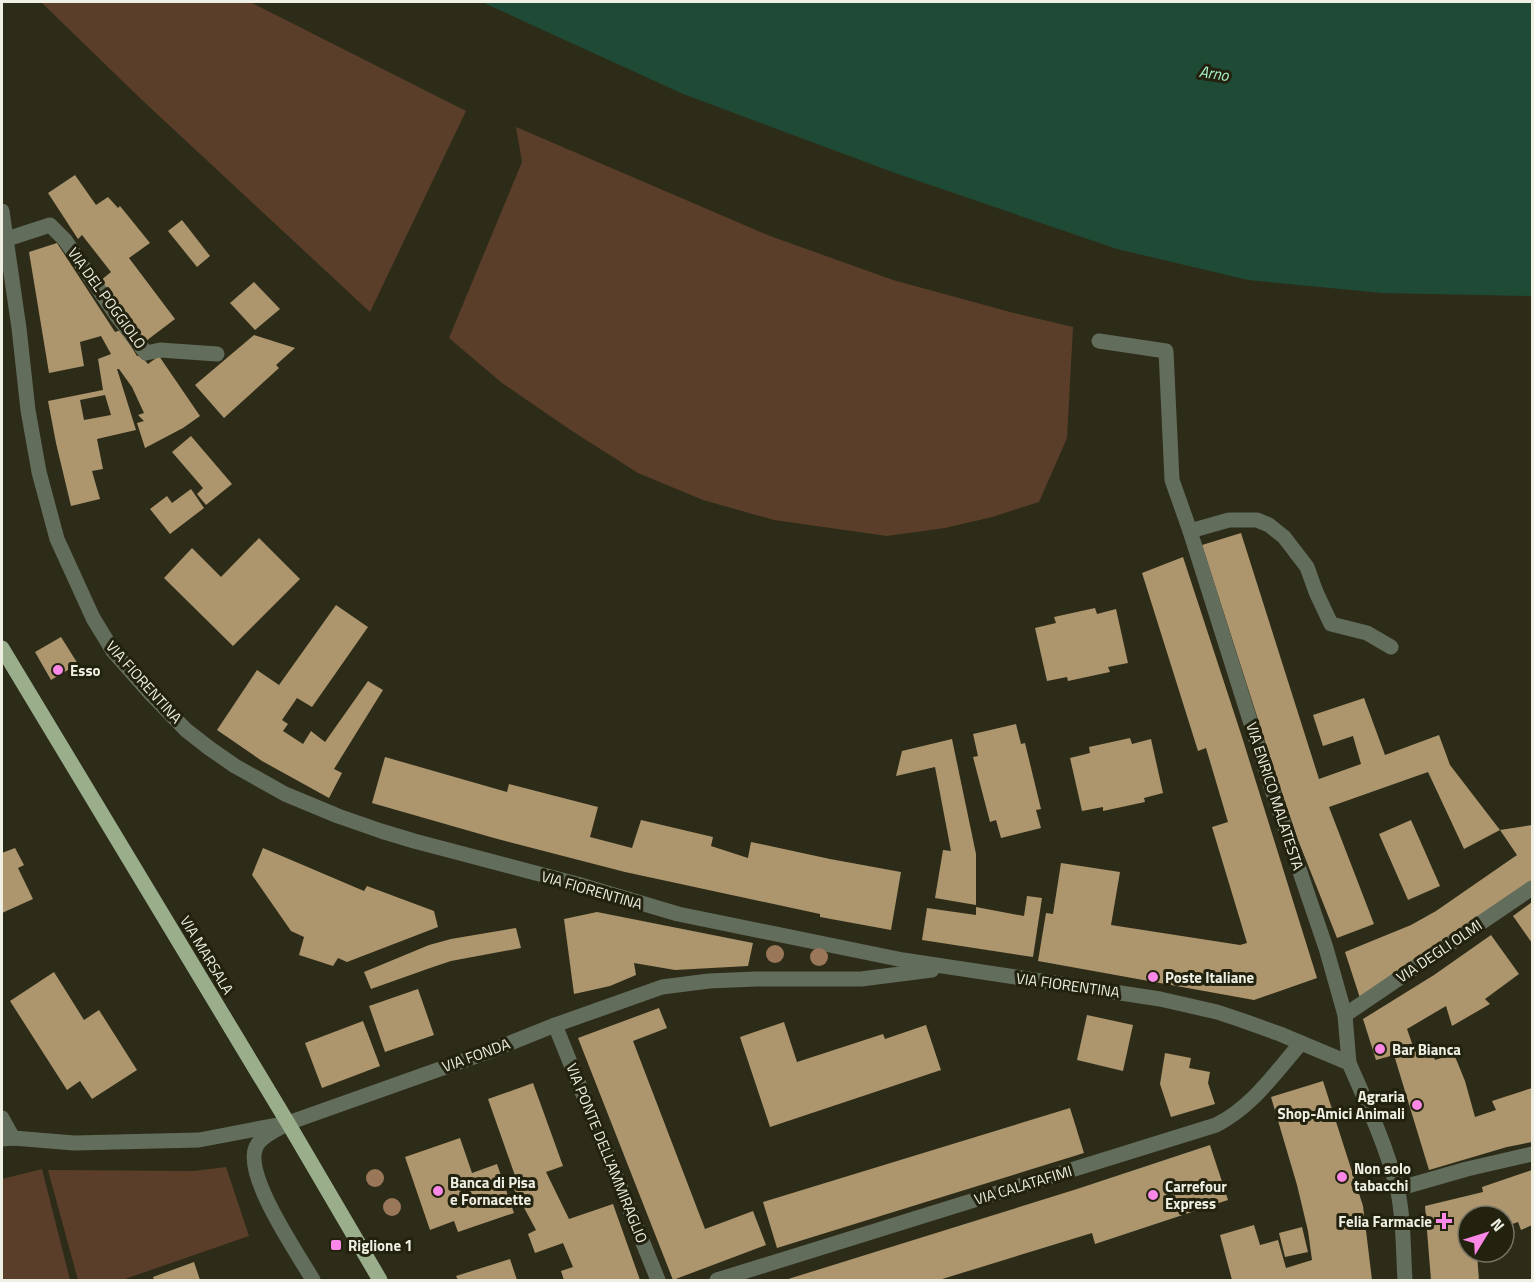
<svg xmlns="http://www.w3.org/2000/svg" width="1534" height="1282" font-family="'Titillium Web',sans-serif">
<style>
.green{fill:#5b3e2a}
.water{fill:#1f4a35}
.building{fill:#ad956d;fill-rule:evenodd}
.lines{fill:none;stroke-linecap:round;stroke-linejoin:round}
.lane{stroke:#636d5c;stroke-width:15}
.street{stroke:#636d5c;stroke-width:15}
.primary{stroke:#9aae8c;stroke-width:15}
.tree{fill:#9a7758}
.poi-dot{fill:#fb87e6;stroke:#23220f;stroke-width:2}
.labels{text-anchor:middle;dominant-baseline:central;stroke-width:6;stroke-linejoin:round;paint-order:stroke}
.street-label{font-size:15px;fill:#efefe3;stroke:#23220f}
.poi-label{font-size:15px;font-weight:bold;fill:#efefe3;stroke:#23220f;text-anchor:start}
.water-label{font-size:16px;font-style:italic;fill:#a8f1c9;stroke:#23220f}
</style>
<rect width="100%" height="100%" fill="#2d2c19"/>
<!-- green -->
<g class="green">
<polygon points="41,2 250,2 466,111 370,312 142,100"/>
<polygon points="516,127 770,236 893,280 1010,312 1073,327 1067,438 1039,502 992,517 945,528 887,536 774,520 703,500 638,473 572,431 502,383 449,338 522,162"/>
<polygon points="226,1167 249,1236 122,1280 78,1280 48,1170 194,1171"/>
<polygon points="42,1169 70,1280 2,1280 2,1179"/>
</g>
<!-- water -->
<polygon class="water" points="482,2 1532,2 1532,296 1382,293 1248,280 1117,249 898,174 683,94"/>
<!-- building -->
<g class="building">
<polygon points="75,175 96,205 108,197 118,208 120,206 150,243 129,258 175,319 146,341 100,281 111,272 82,235 78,239 48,193"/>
<polygon points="182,220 210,256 197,267 168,231"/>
<path d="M57,243L115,332L121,330L137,356H141L148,364L159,356L200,416L183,428L145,448L137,423L144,421L138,415L144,413L132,387L119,369H117L136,430L97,439L103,469L92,471L100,499L71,506L56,443L48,401L103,390L98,359L111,354L101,336L80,342L84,366L49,373L29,252ZM105,395L111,415L84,420L80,400Z"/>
<polygon points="254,282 280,309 255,330 230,303"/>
<polygon points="254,335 295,348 276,365 279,368 224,418 195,385"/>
<polygon points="191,436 232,484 206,505 197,494 203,488 172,452"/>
<polygon points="191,489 204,508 170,534 150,509 167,496 172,503"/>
<polygon points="1241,533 1319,779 1361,764 1353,736 1323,746 1313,715 1364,698 1385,755 1439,735 1450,765 1500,830 1532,825 1532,882 1360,998 1345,952 1411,925 1436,911 1517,855 1500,830 1464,849 1428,772 1329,807 1374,924 1337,938 1298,840 1273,766 1202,545"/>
<polygon points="259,538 300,579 233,646 164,578 192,548 221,577"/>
<polygon points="1183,557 1242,737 1317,978 1254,1000 1038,961 1046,913 1053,914 1061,863 1120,872 1111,925 1240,945 1247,943 1212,827 1228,822 1206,748 1198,751 1142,573"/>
<polygon points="336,605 368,627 312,707 297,698 282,720 288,724 283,731 303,744 311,731 325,742 368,681 383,690 334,769 342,773 329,798 262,761 217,730 257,670 279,685"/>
<polygon points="1095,608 1097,614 1116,609 1128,663 1108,667 1110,672 1068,681 1067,677 1047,681 1035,628 1056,623 1054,617"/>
<polygon points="61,637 78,664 51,680 35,652"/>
<polygon points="1016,724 1021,744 1025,743 1041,809 1036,810 1041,828 1001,838 996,820 990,822 973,757 978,756 973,734"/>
<polygon points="1130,738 1132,744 1151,739 1163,793 1144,798 1145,802 1103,811 1103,807 1082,811 1070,758 1090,753 1089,747"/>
<polygon points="952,739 976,854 976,905 935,898 943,850 951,851 935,767 896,776 902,751"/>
<polygon points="385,757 507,792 509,784 598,807 590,837 632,848 641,820 713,837 711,846 748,858 751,842 830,859 901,872 891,930 820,917 820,914 625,872 494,838 372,803"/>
<polygon points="1411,820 1440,886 1408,900 1379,834"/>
<polygon points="15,848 24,865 18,868 33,899 2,913 2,853"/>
<polygon points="263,848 364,891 367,886 434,911 438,927 347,962 338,958 333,966 299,955 304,937 291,931 252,875"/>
<polygon points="1027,896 1042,898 1033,957 922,940 927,908 976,915 976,907 1024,916"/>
<polygon points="1532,902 1532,943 1513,916"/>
<polygon points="597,912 753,943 748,966 675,970 634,963 636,975 610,986 574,994 564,919"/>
<polygon points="516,928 521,948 451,961 433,967 371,989 364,972 429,945 451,939"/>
<polygon points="1491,935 1519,974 1485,999 1490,1004 1452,1026 1446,1006 1407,1029 1414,1049 1429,1043 1435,1060 1454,1054 1465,1081 1475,1117 1496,1110 1492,1101 1532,1088 1532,1142 1507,1147 1429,1170 1394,1055 1376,1060 1363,1019 1434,975"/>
<polygon points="54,972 84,1020 99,1010 137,1070 92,1099 80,1081 67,1090 10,1001"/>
<polygon points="418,989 434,1035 385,1052 369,1006"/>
<polygon points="659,1008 667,1028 633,1041 705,1229 753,1211 766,1245 673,1280 578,1038"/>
<polygon points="1087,1015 1133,1025 1123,1071 1077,1060"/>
<polygon points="363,1021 380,1066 322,1088 305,1043"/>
<polygon points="784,1022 797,1062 883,1034 885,1039 926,1025 941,1070 770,1127 740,1037"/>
<polygon points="1165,1053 1191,1058 1189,1068 1210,1072 1208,1083 1215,1104 1171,1117 1160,1084"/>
<polygon points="1323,1081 1363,1206 1372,1280 1232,1280 1220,1235 1254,1225 1260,1245 1278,1240 1286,1268 1312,1260 1308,1231 1297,1185 1271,1097"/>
<polygon points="533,1083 563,1166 546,1172 569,1219 613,1204 640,1280 564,1280 561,1271 573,1267 563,1243 535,1253 528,1234 536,1230 514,1189 519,1187 488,1099"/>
<polygon points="1070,1108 1084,1153 777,1248 763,1202"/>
<polygon points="460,1138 472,1173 497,1164 514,1213 458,1232 454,1221 430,1230 405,1157"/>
<polygon points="1210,1145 1228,1200 1095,1244 1092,1233 939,1280 785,1280 1077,1189"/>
<polygon points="1532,1170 1532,1225 1521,1230 1518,1222 1504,1227 1504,1216 1468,1216 1468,1252 1484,1252 1477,1254 1479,1280 1431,1280 1425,1206 1483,1192 1482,1187"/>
<polygon points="1302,1227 1308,1252 1285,1257 1279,1233"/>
<polygon points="510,1259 517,1280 458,1280 456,1276"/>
<polygon points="194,1262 200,1280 154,1280 153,1277"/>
</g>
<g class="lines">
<!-- lane -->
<g class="lane">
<polyline points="1099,341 1166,351 1172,480 1190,531 1229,520 1257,520 1269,525 1284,537 1307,567 1316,592 1331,624 1367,633 1391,647"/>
<path d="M285,1125C276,1130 260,1137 256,1147C243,1175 298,1254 313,1280"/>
</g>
<!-- street -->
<g class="street">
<path d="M2,211L19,328L28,410L39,472L57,539L93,618L113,651L151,694L186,730L209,748L235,766L285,794L338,816L381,831L414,841L577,884L678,914L903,960L1160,999L1217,1012L1241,1020L1280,1034L1349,1063C1367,1104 1386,1145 1397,1188C1404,1216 1403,1252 1405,1280"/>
<polyline points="7,239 50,225 65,240 117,316 146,353 160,350 217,354"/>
<polyline points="1190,531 1272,790 1326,948 1345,1015 1349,1063"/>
<polyline points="1345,1015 1532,888"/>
<polyline points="555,1025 658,1280"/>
<polyline points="2,1118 13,1138"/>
<polyline points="2,1139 13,1138 74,1143 199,1140 288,1123 485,1053 555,1025 662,987 709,981 756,979 861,979 932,970"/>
<polyline points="1397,1189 1467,1169 1532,1154"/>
<path d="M717,1280L1216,1125C1252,1107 1275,1073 1301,1043"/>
</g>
<!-- primary -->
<polyline class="primary" points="2,648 288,1123 380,1280"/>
</g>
<!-- trees -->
<g class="tree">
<circle cx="775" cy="954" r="9"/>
<circle cx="819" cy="957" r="9"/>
<circle cx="375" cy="1178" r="9"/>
<circle cx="392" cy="1207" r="9"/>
</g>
<!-- markers -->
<g class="poi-dot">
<circle cx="58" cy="670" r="6"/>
<circle cx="1153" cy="977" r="6"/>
<circle cx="1380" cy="1049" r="6"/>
<circle cx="1417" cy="1105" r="6"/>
<circle cx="1342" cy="1177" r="6"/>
<circle cx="438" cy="1191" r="6"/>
<circle cx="1153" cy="1195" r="6"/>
<path d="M1441 1212h6v6h6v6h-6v6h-6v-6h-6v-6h6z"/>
<rect x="330" y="1239" width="12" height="12" rx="3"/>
</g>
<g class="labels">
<!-- street labels -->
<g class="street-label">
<text transform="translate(107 298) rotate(54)">VIA DEL POGGIOLO</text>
<text transform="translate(144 682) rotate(48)">VIA FIORENTINA</text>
<text transform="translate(1275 796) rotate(72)">VIA ENRICO MALATESTA</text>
<text transform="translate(592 890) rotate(16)">VIA FIORENTINA</text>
<text transform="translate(1439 951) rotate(-34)">VIA DEGLI OLMI</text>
<text transform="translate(207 955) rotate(59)">VIA MARSALA</text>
<text transform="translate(1068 985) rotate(8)">VIA FIORENTINA</text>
<text transform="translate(476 1055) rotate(-20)">VIA FONDA</text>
<text transform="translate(607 1153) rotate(68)">VIA PONTE DELL'AMMIRAGLIO</text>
<text transform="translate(1023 1185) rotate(-17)">VIA CALATAFIMI</text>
</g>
<!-- poi labels -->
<g class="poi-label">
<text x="70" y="670">Esso</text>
<text x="1165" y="977">Poste Italiane</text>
<text x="1392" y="1049">Bar Bianca</text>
<text x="1405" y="1096" text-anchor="end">Agraria<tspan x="1405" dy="17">Shop-Amici Animali</tspan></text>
<text x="1354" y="1168">Non solo<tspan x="1354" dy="17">tabacchi</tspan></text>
<text x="450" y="1182">Banca di Pisa<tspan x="450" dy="17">e Fornacette</tspan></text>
<text x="1165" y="1186">Carrefour<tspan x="1165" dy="17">Express</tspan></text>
<text x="1432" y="1221" text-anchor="end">Felia Farmacie</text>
<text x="348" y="1245">Riglione 1</text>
</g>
<!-- water labels -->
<g class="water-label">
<text transform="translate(1214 73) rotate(8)">Arno</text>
</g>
</g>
<!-- border -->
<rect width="1534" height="1282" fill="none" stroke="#efefe3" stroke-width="6"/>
<!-- north arrow -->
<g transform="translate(1486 1234) rotate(52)"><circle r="28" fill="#23220f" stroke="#757464" stroke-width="1.5"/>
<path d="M0-4.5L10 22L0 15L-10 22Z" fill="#fb87e6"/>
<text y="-9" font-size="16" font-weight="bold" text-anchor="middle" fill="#efefe3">N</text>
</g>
</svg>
